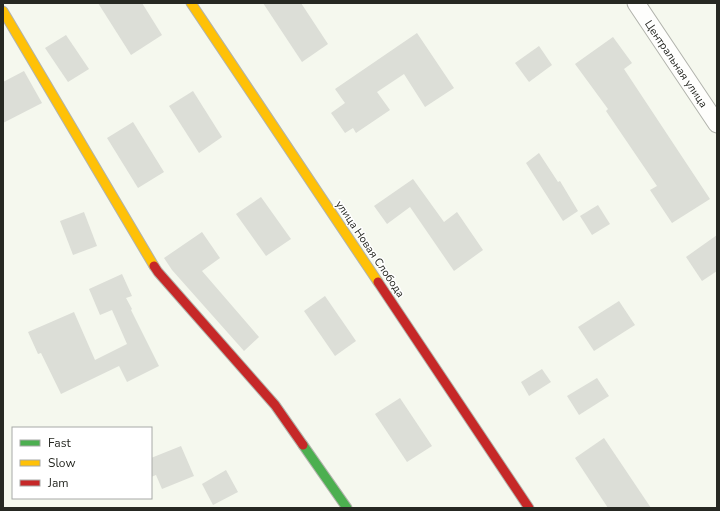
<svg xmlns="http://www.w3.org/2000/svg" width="720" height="511" font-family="'Nunito Sans',sans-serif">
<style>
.building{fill:#dcded7}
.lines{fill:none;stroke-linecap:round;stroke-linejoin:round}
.street-casing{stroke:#b1b3ac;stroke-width:19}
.fast-casing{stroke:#b1b3ac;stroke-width:11}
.slow-casing{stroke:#b1b3ac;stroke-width:11}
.jam-casing{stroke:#b1b3ac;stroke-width:11}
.street{stroke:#fefefc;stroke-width:17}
.fast{stroke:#4caf50;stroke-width:9}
.slow{stroke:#ffc107;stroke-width:9}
.jam{stroke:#c62828;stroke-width:9}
.labels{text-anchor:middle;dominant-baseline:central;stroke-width:3;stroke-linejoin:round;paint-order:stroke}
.street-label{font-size:11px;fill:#262822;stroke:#fff}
</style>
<rect width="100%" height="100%" fill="#f5f8ee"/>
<!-- building -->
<g class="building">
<polygon points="98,3 142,3 162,35 131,55"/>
<polygon points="263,3 301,3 328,44 302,62"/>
<polygon points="417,33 454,88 425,107 404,74 377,92 390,110 356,133 353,128 345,133 331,113 345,103 335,89"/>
<polygon points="66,35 89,69 68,82 45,48"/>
<polygon points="613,37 632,63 624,69 710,199 672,223 650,190 657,186 606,111 608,109 575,64"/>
<polygon points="539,46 552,65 529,82 515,63"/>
<polygon points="24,71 42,103 3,123 3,82"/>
<polygon points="193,91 222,137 199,153 169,106"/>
<polygon points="133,122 164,172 138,188 107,138"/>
<polygon points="539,153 558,182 560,181 578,211 563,221 526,163"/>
<polygon points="413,179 444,222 457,212 483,250 454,271 410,207 387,224 374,206"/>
<polygon points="261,197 291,239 266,256 236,214"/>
<polygon points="598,205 610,224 592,235 580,216"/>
<polygon points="84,212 97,246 73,255 60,221"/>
<polygon points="202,232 220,258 202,271 259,337 244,351 172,270 164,258"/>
<polygon points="717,235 717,271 702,281 686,257"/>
<polygon points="122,274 132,296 126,298 132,309 131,310 159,366 127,382 119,366 61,394 41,353 38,354 28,332 74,312 95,360 127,344 112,310 100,315 89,289"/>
<polygon points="325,296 356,341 335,356 304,311"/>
<polygon points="619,301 635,325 594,351 578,327"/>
<polygon points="542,369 551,382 529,396 521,382"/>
<polygon points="597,378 609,396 579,415 567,396"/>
<polygon points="400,398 432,446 407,462 375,414"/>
<polygon points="604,438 651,508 608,508 575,458"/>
<polygon points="181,446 194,476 162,489 156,475 151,477 151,458"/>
<polygon points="226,470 238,492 213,505 202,484"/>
</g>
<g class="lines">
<defs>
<polyline id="street" points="636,3 717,124"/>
<polyline id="fast" points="303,445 347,508"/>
<g id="slow">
<polyline points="191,3 378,282"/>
<polyline points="3,11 154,266"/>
</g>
<g id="jam">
<polyline points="154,266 158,272 275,405 303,445"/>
<polyline points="378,282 529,508"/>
</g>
</defs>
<!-- street casing -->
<use href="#street" class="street-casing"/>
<!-- fast casing -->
<use href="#fast" class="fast-casing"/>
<!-- slow casing -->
<use href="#slow" class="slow-casing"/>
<!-- jam casing -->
<use href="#jam" class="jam-casing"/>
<!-- street -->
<use href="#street" class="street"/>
<!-- fast -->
<use href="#fast" class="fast"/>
<!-- slow -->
<use href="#slow" class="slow"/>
<!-- jam -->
<use href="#jam" class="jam"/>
</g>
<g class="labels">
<!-- street labels -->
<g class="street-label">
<text transform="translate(676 64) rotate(56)">Центральная улица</text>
<text transform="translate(370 249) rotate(56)">улица Новая Слобода</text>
</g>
</g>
<!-- border -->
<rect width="720" height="511" fill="none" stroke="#262822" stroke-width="8"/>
<!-- legend -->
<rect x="12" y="427" width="140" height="72" fill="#ffffff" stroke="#a8a9a7"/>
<rect x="20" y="440" width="20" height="6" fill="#4caf50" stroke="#a8a9a7"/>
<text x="48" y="447" font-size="12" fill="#262822">Fast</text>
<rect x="20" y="460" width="20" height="6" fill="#ffc107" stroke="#a8a9a7"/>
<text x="48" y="467" font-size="12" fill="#262822">Slow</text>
<rect x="20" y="480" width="20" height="6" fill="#c62828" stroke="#a8a9a7"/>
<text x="48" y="487" font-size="12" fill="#262822">Jam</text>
</svg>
